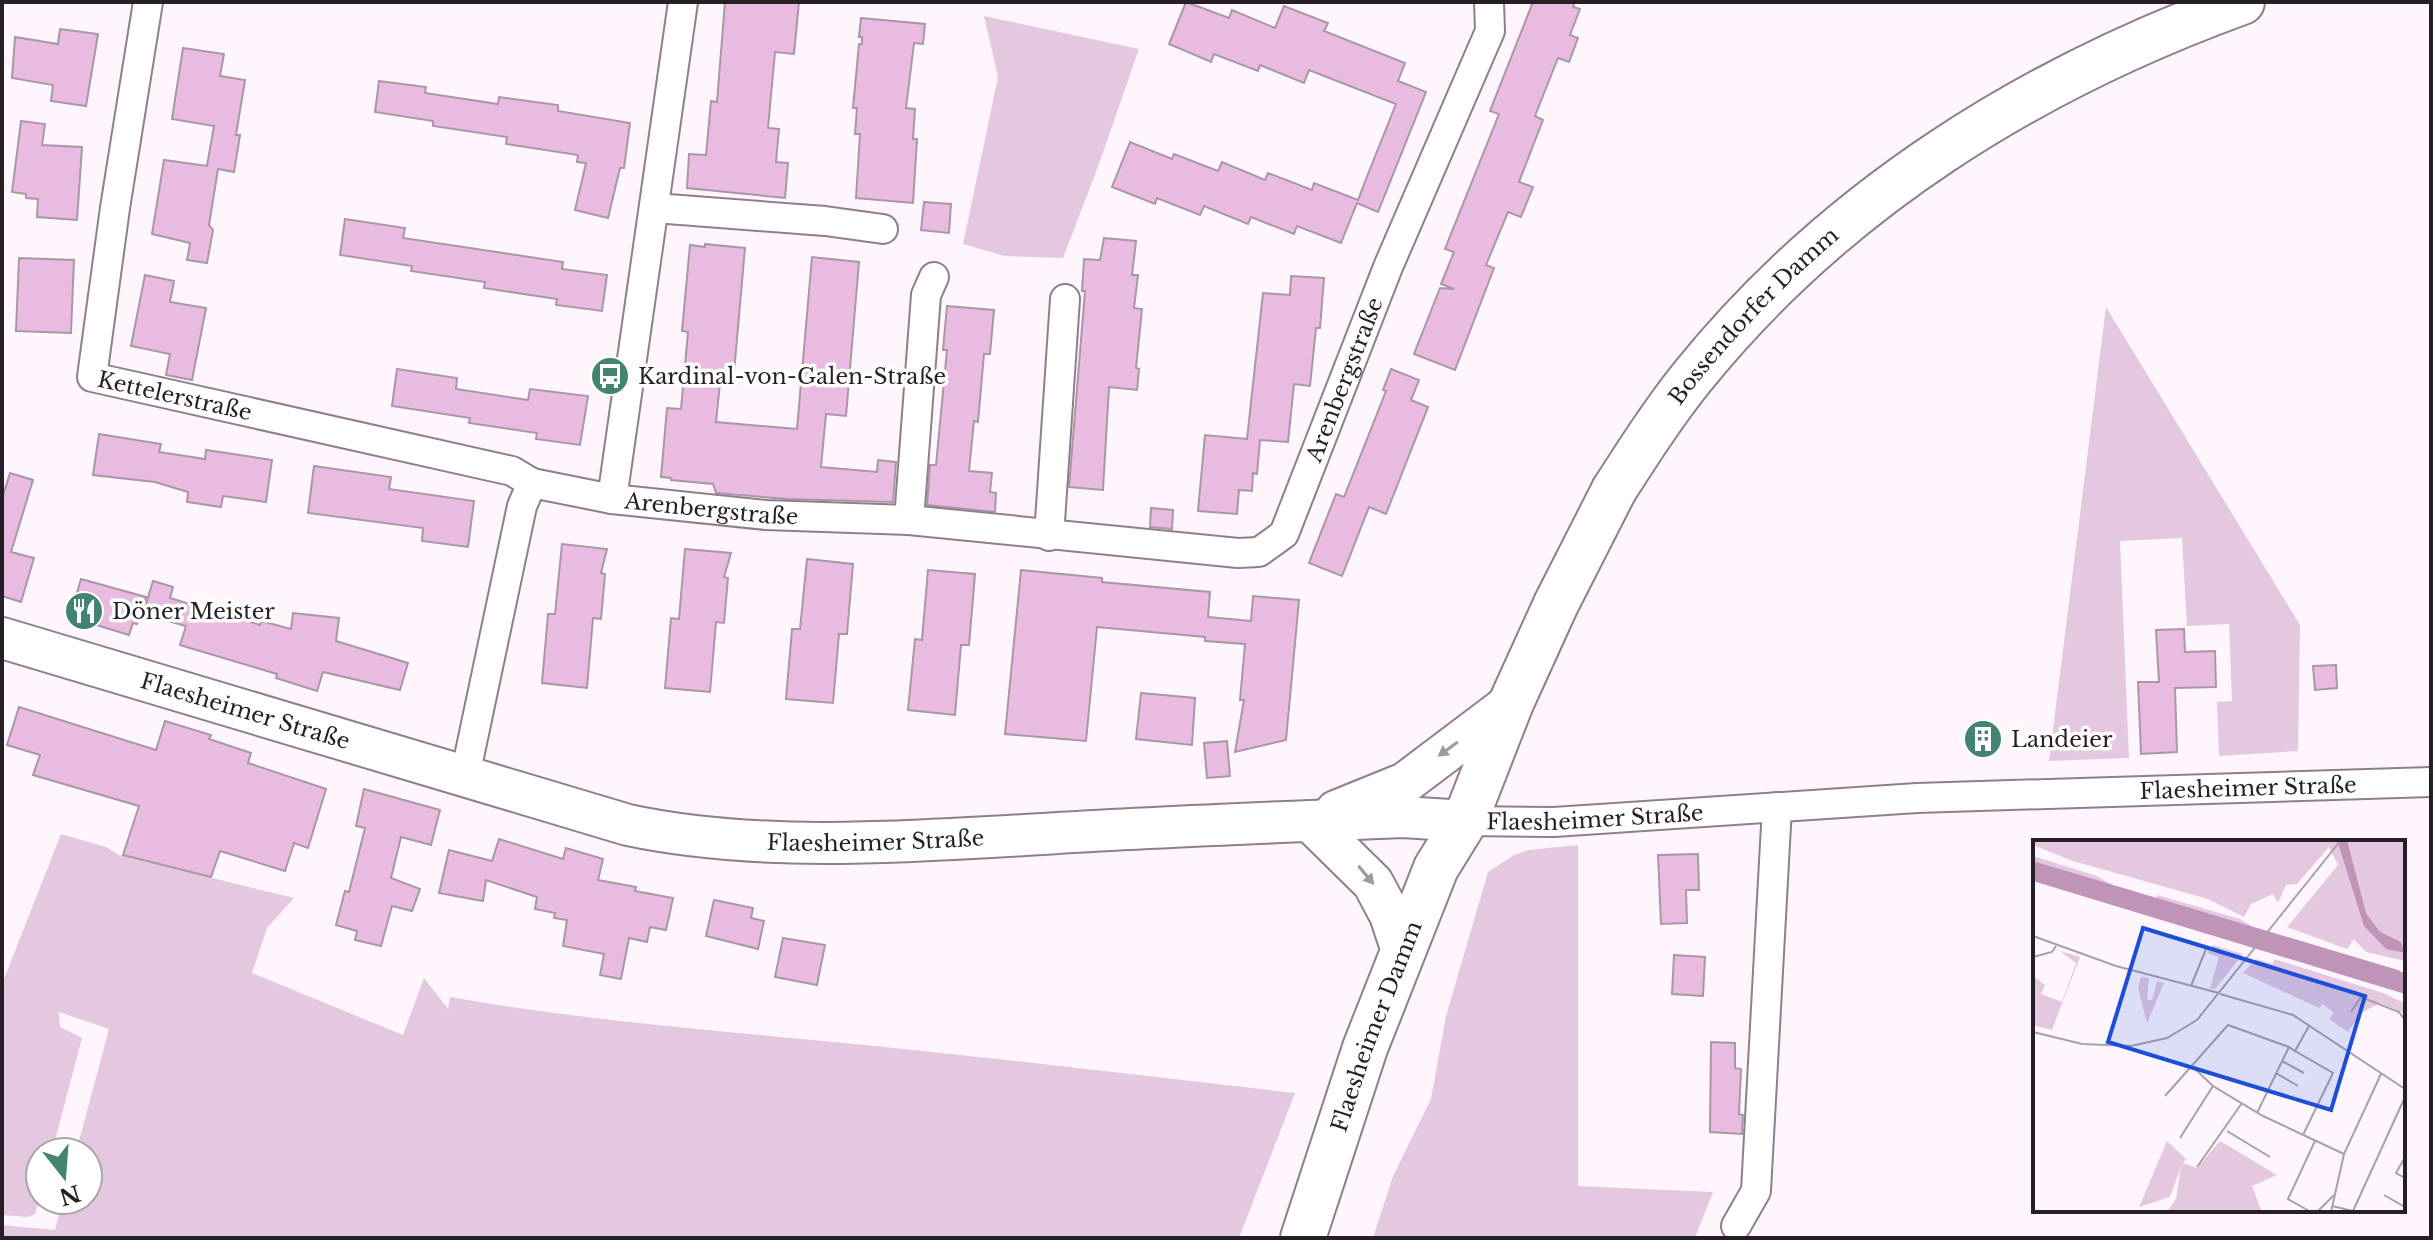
<svg xmlns="http://www.w3.org/2000/svg" width="2433" height="1240" font-family="'Libre Baskerville',serif">
<style>
.green{fill:#e4c8df}
.building{fill:#e9bbe0;stroke:#a997a6;stroke-width:2}
.lines{fill:none;stroke-linecap:round;stroke-linejoin:round}
.minor-casing{stroke:#907e8c;stroke-width:32}
.secondary-casing{stroke:#907e8c;stroke-width:44}
.primary-casing{stroke:#907e8c;stroke-width:48}
.trunk-casing{stroke:#907e8c;stroke-width:48}
.minor{stroke:#fff;stroke-width:28}
.secondary{stroke:#fff;stroke-width:40}
.primary{stroke:#fff;stroke-width:44}
.trunk{stroke:#fff;stroke-width:44}
.oneway{fill:#9d9a9d}
.labels{text-anchor:middle;dominant-baseline:central;stroke-width:7;stroke-linejoin:round;paint-order:stroke}
.street-label{font-size:22px;fill:#261f25;stroke:#fff}
.poi-label{font-size:22px;fill:#261f25;stroke:#fff;text-anchor:start}
.inset-road{fill:none;stroke:#a8a0a6;stroke-width:2}
.view{fill:#1d4ed8;fill-opacity:0.15;stroke:#1d4ed8;stroke-width:4}
.inset-edge{fill:none;stroke:#261f25;stroke-width:4}
</style>
<rect width="100%" height="100%" fill="#fef6fc"/>
<!-- green -->
<g class="green">
<polygon points="984,16 1139,49 1099,164 1063,258 1004,256 963,244 998,77"/>
<polygon points="2106,307 2300,625 2298,751 2219,756 2217,702 2232,701 2229,624 2187,626 2182,538 2120,541 2129,758 2049,761"/>
<path d="M61,834L106,847L119,855L294,898L267,928L252,973L403,1035L424,978L448,1009L450,997C574,1019 699,1029 824,1041C981,1056 1138,1075 1295,1093L1239,1238H2V1225L55,1230L63,1200H88V1152H76L109,1029L59,1012L60,1027L82,1038L52,1152H40V1196L35,1214L28,1217L2,1215V984Z"/>
<polygon points="1578,845 1578,1186 1713,1192 1695,1238 1373,1238 1393,1176 1431,1099 1446,1016 1488,872 1514,855 1528,850"/>
</g>
<!-- building -->
<g class="building">
<polygon points="725,2 799,2 794,54 775,52 768,128 779,129 776,162 788,163 785,198 687,188 689,154 706,155 711,101 717,102"/>
<polygon points="1186,2 1229,18 1232,10 1275,28 1284,6 1328,23 1324,31 1405,63 1398,81 1426,92 1378,212 1357,203 1341,243 1297,226 1294,234 1251,217 1248,224 1204,206 1200,215 1157,198 1155,204 1112,187 1130,142 1172,159 1174,154 1218,171 1222,162 1265,180 1268,173 1312,190 1314,183 1358,200 1368,174 1396,104 1309,70 1304,83 1260,65 1258,71 1214,54 1211,62 1169,44"/>
<polygon points="1533,2 1575,2 1573,7 1580,9 1570,35 1578,38 1569,62 1558,58 1535,116 1543,120 1519,182 1533,187 1521,217 1508,212 1486,265 1494,268 1455,370 1414,354 1440,288 1454,289 1441,284 1454,252 1445,249 1499,114 1490,111"/>
<polygon points="861,18 925,24 923,44 914,43 906,108 915,109 913,139 917,139 913,203 856,198 860,134 855,134 857,108 853,108 859,44 862,44 862,37 859,37"/>
<polygon points="60,29 98,34 86,106 51,101 53,85 12,78 15,37 58,44"/>
<polygon points="183,48 224,54 220,76 245,80 236,135 240,135 234,172 218,169 209,225 213,230 207,263 187,260 190,243 152,234 164,160 207,166 214,126 172,119"/>
<polygon points="379,81 426,87 425,93 498,104 499,97 558,105 558,111 630,123 624,168 620,168 608,218 575,210 586,163 577,162 578,155 506,144 507,137 433,126 433,121 375,112"/>
<polygon points="21,121 45,124 42,145 82,147 77,220 37,217 38,199 26,198 26,194 12,192"/>
<polygon points="924,202 951,204 949,233 921,230"/>
<polygon points="345,219 405,228 403,238 563,262 562,269 607,275 602,311 556,305 557,299 484,288 485,282 411,271 412,266 340,255"/>
<polygon points="1104,238 1136,241 1132,275 1138,275 1134,308 1142,309 1136,368 1139,369 1137,390 1109,387 1103,490 1069,487 1085,291 1082,291 1084,259 1100,260"/>
<polygon points="705,244 745,248 733,384 720,383 716,422 797,429 812,257 859,262 846,416 826,414 821,467 877,472 878,460 896,462 893,502 786,499 716,493 713,484 671,480 671,478 661,477 667,408 681,409 688,332 682,331 690,245 705,247"/>
<polygon points="19,258 74,260 71,333 16,331"/>
<polygon points="145,275 174,281 170,302 206,308 192,380 166,375 170,354 131,346"/>
<polygon points="1291,276 1324,278 1320,328 1316,328 1310,386 1294,384 1288,442 1260,440 1257,474 1253,473 1252,491 1239,490 1237,514 1198,511 1205,435 1247,439 1263,293 1290,295"/>
<polygon points="947,306 994,310 990,354 984,354 978,422 974,421 969,471 992,473 990,492 996,493 995,512 927,505 930,465 936,465 947,350 943,350"/>
<polygon points="397,369 457,378 456,389 528,400 530,389 588,396 580,445 536,439 537,433 469,423 470,418 392,406"/>
<polygon points="1391,369 1419,380 1411,400 1428,407 1386,514 1369,507 1342,576 1309,563 1336,494 1344,497 1386,391 1383,390"/>
<polygon points="99,434 161,444 159,452 205,459 206,450 272,460 266,502 223,496 221,507 187,502 188,492 155,482 93,475"/>
<polygon points="314,466 391,477 389,489 474,501 468,547 422,541 423,528 308,513"/>
<polygon points="10,473 33,480 11,552 34,558 21,602 2,596 2,499"/>
<polygon points="1151,508 1173,510 1172,529 1150,527"/>
<polygon points="562,544 607,549 601,573 605,574 601,619 593,618 587,688 542,683 548,614 555,614"/>
<polygon points="685,549 731,553 724,577 728,578 724,623 716,622 710,692 665,688 671,618 679,619"/>
<polygon points="807,559 853,564 847,634 839,634 833,703 786,699 792,629 800,629"/>
<polygon points="928,570 975,574 969,645 961,645 955,715 908,710 915,639 922,640"/>
<polygon points="1021,570 1102,578 1102,582 1210,592 1208,617 1251,621 1253,596 1299,600 1286,740 1235,752 1244,700 1240,700 1245,644 1205,641 1205,637 1097,627 1086,741 1005,734"/>
<polygon points="81,579 146,597 137,624 133,623 129,635 70,617"/>
<polygon points="153,581 173,587 170,598 260,625 261,621 291,629 293,613 339,618 336,641 408,663 400,690 323,672 317,691 276,678 277,674 180,645 186,626 143,614"/>
<polygon points="2184,629 2185,652 2215,651 2216,687 2175,688 2177,752 2141,754 2138,682 2159,682 2156,630"/>
<polygon points="2336,665 2337,688 2315,690 2313,666"/>
<polygon points="1141,693 1195,698 1192,745 1136,739"/>
<polygon points="19,707 156,750 165,721 211,735 209,739 251,753 248,763 326,789 308,848 294,843 285,871 220,851 211,877 123,855 139,806 33,775 40,755 7,745"/>
<polygon points="1227,741 1230,776 1207,778 1204,743"/>
<polygon points="364,789 440,810 431,845 401,837 391,878 420,889 412,911 392,906 381,946 355,940 357,931 336,925 345,891 349,892 365,828 356,826"/>
<polygon points="499,839 563,859 566,848 603,859 598,880 636,887 635,891 673,898 666,930 650,927 647,942 629,938 621,979 600,975 604,954 563,946 567,920 554,918 555,913 535,909 537,897 486,880 483,901 439,893 449,850 492,861"/>
<polygon points="1698,854 1699,890 1686,890 1687,923 1661,924 1658,855"/>
<polygon points="714,900 753,908 751,918 764,921 758,949 706,936"/>
<polygon points="783,938 825,945 817,985 775,977"/>
<polygon points="1674,955 1705,957 1703,996 1672,994"/>
<polygon points="1711,1042 1735,1043 1735,1068 1741,1069 1739,1114 1743,1115 1742,1134 1710,1132"/>
</g>
<g class="lines">
<defs>
<g id="minor">
<path id="s1" d="M148,2L115,208L92,377L512,471L532,483"/>
<polyline points="655,208 825,221 883,229"/>
<path id="s2" d="M612,499L766,515L909,520L1238,553L1259,552L1284,534L1388,267L1490,31L1489,2"/>
<polyline points="909,520 926,295 934,277"/>
<polyline points="1049,536 1065,299"/>
<polyline points="465,776 522,506 532,483 612,499 683,2"/>
<path id="s3" d="M1465,821L1554,822L1917,798L2431,782"/>
<polyline points="1736,1226 1756,1191 1777,807"/>
</g>
<g id="secondary">
<path id="s4" d="M2,638L628,825C764,854 920,841 1058,833C1173,826 1288,822 1403,817L1465,821"/>
<polyline points="1336,811 1405,783 1511,703"/>
<polyline points="1310,821 1373,883 1390,915 1402,951"/>
</g>
<g id="primary">
<path id="s5" d="M1303,1238L1365,1048L1436,868L1465,821L1511,703L1556,604L1614,490"/>
</g>
<g id="trunk">
<path id="s6" d="M1614,490C1639,451 1664,412 1693,376C1836,199 2030,79 2242,2"/>
</g>
</defs>
<!-- minor casing -->
<use href="#minor" class="minor-casing"/>
<!-- secondary casing -->
<use href="#secondary" class="secondary-casing"/>
<!-- primary casing -->
<use href="#primary" class="primary-casing"/>
<!-- trunk casing -->
<use href="#trunk" class="trunk-casing"/>
<!-- minor -->
<use href="#minor" class="minor"/>
<!-- secondary -->
<use href="#secondary" class="secondary"/>
<!-- primary -->
<use href="#primary" class="primary"/>
<!-- trunk -->
<use href="#trunk" class="trunk"/>
</g>
<!-- one-way arrows -->
<defs><path id="oneway-solid" d="M-6-.8H1V-3.2L6.5 0L1 3.2V.8H-6Z" transform="scale(2)"/></defs>
<g class="oneway">
<use href="#oneway-solid" transform="translate(1448 749) rotate(144)"/>
<use href="#oneway-solid" transform="translate(1366 875) rotate(50)"/>
</g>
<!-- icons -->
<defs>
<symbol id="bus-disc" viewBox="-11 -11 22 22"><circle r="9.5" fill="#428372" stroke="#fff"/><path d="M-5-6H5V4H4V6H2V4H-2V6H-4V4H-5ZM-3.5-4V0h7V-4ZM-3.5 1.2v1.5H-2V1.2ZM2 1.2v1.5H3.5V1.2Z" fill="#fff"/></symbol>
<symbol id="restaurant-disc" viewBox="-11 -11 22 22"><circle r="9.5" fill="#428372" stroke="#fff"/><path d="M-5-6h1v4h1v-4h1v4h1v-4h1v5L-1.5 .5V6h-2V.5L-5-1ZM5-6V6H3V1.5H1.5Q1.5-4 5-6Z" fill="#fff"/></symbol>
<symbol id="building-disc" viewBox="-11 -11 22 22"><circle r="9.5" fill="#428372" stroke="#fff"/><path d="M-4-6H4V6H1V3H-1V6H-4ZM-2.5-4.3h1.7v1.8h-1.7ZM.8-4.3h1.7v1.8H.8ZM-2.5-1h1.7V.8h-1.7ZM.8-1h1.7V.8H.8Z" fill="#fff"/></symbol>
</defs>
<g fill-rule="evenodd">
<use href="#bus-disc" x="588" y="354" width="44" height="44"/>
<use href="#restaurant-disc" x="62" y="589" width="44" height="44"/>
<use href="#building-disc" x="1961" y="717" width="44" height="44"/>
</g>
<g class="labels">
<!-- street labels -->
<g class="street-label">
<text stroke="none"><textPath href="#s6" startOffset="224">Bossendorfer Damm</textPath></text>
<text stroke="none"><textPath href="#s2" startOffset="846">Arenbergstraße</textPath></text>
<text stroke="none"><textPath href="#s1" startOffset="464">Kettelerstraße</textPath></text>
<text stroke="none"><textPath href="#s2" startOffset="100">Arenbergstraße</textPath></text>
<text stroke="none"><textPath href="#s4" startOffset="254">Flaesheimer Straße</textPath></text>
<text stroke="none"><textPath href="#s3" startOffset="784">Flaesheimer Straße</textPath></text>
<text stroke="none"><textPath href="#s3" startOffset="130">Flaesheimer Straße</textPath></text>
<text stroke="none"><textPath href="#s4" startOffset="902">Flaesheimer Straße</textPath></text>
<text stroke="none"><textPath href="#s5" startOffset="224">Flaesheimer Damm</textPath></text>
</g>
<!-- poi labels -->
<g class="poi-label">
<text x="638" y="376">Kardinal-von-Galen-Straße</text>
<text x="112" y="611">Döner Meister</text>
<text x="2011" y="739">Landeier</text>
</g>
</g>
<!-- overview -->
<g transform="translate(2033 840)">
<rect width="372" height="372" fill="#fef6fc"/>
<path d="M0,0H372V121L333,112L321,99L314,109L254,87L305,25L296,7L264,44L253,45L245,63L240,54L218,64L211,77L175,59L40,21L0,5ZM0,16L64,36L82,47L0,21ZM124,55L207,79L220,87L123,59ZM180,105L210,114L182,149L177,148L186,117L174,113ZM27,111L47,117L19,190L0,185V136L12,145L8,154L29,162L43,123ZM223,119L240,124L241,119L350,153L371,163V173L347,163L328,173L315,192L296,179L301,173L290,164L286,168L210,133ZM108,137L116,138L114,160H119L124,141L131,143L114,183L105,148ZM134,301L153,319L150,323L164,328L187,301L244,335L219,346L229,372H134L143,359L148,326L137,357L106,367Z" fill="#e4c8df"/>
<path d="M304,0H314L333,73L347,92L368,102L372,113L353,109L331,86ZM0,21L365,130L372,134V154L0,41Z" fill="#c093b8"/>
<path class="inset-road" d="M0,96L83,126L186,153M0,117L19,112L23,106M158,146L173,109M187,154L260,175L372,249M318,172L328,157L366,172L372,180M164,180L308,0M0,192L49,204L98,206L134,198L164,180M262,211L300,233L270,295M249,221L271,233M161,228L180,246L230,276L311,314M243,233L265,246M132,256L195,185L256,207M224,273L256,207L262,211L276,186M194,291L237,317M147,298L180,246M371,319L363,333L372,338M164,327L209,263M351,355L372,367M299,366L320,371L372,257M278,372L255,359L282,301M284,372L301,355M298,372L311,314L348,234"/>
<path class="view" d="M110,88L332,156L298,270L75,202Z"/>
<rect width="372" height="372" class="inset-edge"/>
</g>
<!-- border -->
<rect width="2433" height="1240" fill="none" stroke="#261f25" stroke-width="8"/>
<!-- north arrow -->
<g transform="translate(64 1176) rotate(163)"><circle r="38" fill="#ffffff" stroke="#a8a5a8" stroke-width="2"/>
<path d="M0-6L14 30L0 20L-14 30Z" fill="#428372"/>
<text y="-12" font-size="22" font-weight="bold" text-anchor="middle" fill="#261f25">N</text>
</g>
</svg>
